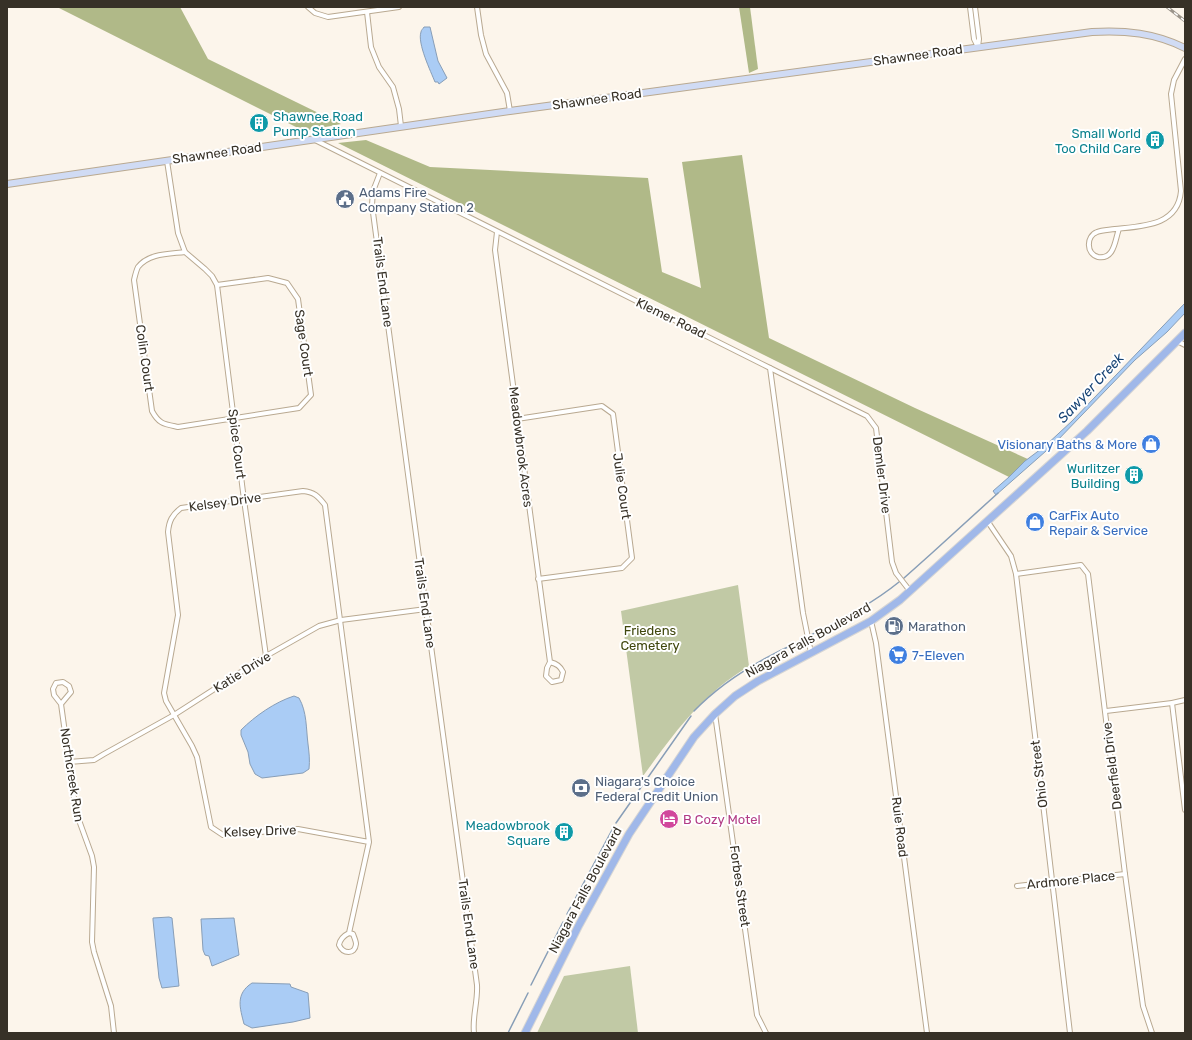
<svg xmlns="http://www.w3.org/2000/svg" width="1192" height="1040" font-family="Rubik,sans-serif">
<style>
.green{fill:#c1c9a5}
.forest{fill:#b0b988}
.water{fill:#aaccf5;stroke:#889eb7}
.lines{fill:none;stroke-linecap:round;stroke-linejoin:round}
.stream{stroke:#889eb7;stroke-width:1.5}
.minor-casing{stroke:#b9a991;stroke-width:6}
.secondary-casing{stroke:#b9a991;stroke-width:8}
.primary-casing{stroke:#d7d6d4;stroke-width:9}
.minor{stroke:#fff;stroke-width:4}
.secondary{stroke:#d0dbf4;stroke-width:6}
.primary{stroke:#a0b8e9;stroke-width:7}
.rail-casing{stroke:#9c958b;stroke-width:3}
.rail{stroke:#fff;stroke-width:1.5;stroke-dasharray:4.5;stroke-linecap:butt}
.labels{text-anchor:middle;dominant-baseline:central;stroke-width:4;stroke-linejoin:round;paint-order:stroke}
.street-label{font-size:13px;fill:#373127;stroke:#fff}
.culture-label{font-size:13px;fill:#0d838f;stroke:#fff;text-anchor:end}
.service-label{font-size:13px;fill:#4e5e75;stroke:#fff;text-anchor:start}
.shop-label{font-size:13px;fill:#366cbe;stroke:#fff;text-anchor:start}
.park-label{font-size:13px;fill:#40470d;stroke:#fff}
.hotel-label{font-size:13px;fill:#b23c85;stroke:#fff;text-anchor:start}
.water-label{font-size:14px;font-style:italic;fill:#174476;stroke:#fff}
</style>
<rect width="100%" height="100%" fill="#fcf5eb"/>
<!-- green -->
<g class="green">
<path d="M738,585L749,666C700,696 676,731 643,776L621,611Z"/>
<polygon points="630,966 638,1033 537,1033 564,976"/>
</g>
<!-- forest -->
<g class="forest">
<polygon points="57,7 180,7 208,59 341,124 304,131"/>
<polygon points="739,7 750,7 758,69 749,73"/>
<polygon points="366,140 430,167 648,178 662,272 701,288 682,162 742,155 769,338 915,408 1030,460 1009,477 338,143"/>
</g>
<!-- water -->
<g class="water">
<path d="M424,27H430L438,61L447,78L439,84L438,82H435C431,72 417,43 421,32C421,30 423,29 424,27Z"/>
<polygon points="1185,303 1185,313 1167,332 1135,360 1054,444 996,495 993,491 1009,477 1025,461 1045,446 1072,421"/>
<path d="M294,696L299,698C307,712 306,728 308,744C309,752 310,760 309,769L303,773L262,778L255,774L250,764L248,752L241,735V730C255,716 275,702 294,696Z"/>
<polygon points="169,917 172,918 179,986 162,988 159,978 153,920 153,918"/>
<polygon points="234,918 239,955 212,966 209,956 205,955 203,950 201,919"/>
<path d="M252,983L290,984L291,987L308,993L310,1018L293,1022L252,1028L244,1024C240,1008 235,994 252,983Z"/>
</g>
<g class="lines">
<!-- stream -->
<g class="stream">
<polyline points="904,578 932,553 998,493"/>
<path d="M811,635C842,619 872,604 899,582"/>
<path d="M694,711C724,680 764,657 803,640"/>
<polyline points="616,823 691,716"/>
<polyline points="567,914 612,830"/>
<polyline points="531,985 563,922"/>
<polyline points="508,1033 528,993"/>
</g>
<defs>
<g id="minor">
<polyline points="308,7 315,13 328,17 399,7"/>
<polyline points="477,7 481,35 486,54 507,93 510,111"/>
<polyline points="970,7 974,39 978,47"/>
<polyline points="975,7 979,39 978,47"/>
<polyline points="367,12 371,47 379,67 393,87 399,109 401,126"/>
<polyline points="315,140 770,368 803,613 811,653"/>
<polyline points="167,161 178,233 185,252 205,269 212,276 217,285 244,500 266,656"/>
<path d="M380,173L373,191L372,205L426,609L477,985C478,1002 472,1017 474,1033"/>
<path d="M1119,229C1115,239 1115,260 1098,257C1086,254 1086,236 1097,232C1102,230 1109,230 1115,229C1143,226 1178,226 1181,191L1171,94L1174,80L1185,59"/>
<path d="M497,232L495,250L550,662L547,668L546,676L552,682L561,680L563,672C560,666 557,664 550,662"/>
<path d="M185,252C169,254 149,253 138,267C136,271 135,276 134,280L152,411C159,424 164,424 178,427L299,408L311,395L298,299L287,283L268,278L217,285"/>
<polyline points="1177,341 1185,345"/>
<polyline points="770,368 867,416 876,428 892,562 896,573 910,591"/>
<polyline points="517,419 602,406 613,414 632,558 622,568 538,579"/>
<polyline points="988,522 1011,556 1016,574 1070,1033"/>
<polyline points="1016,574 1081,565 1088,574 1125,874 1143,1006 1152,1033"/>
<polyline points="871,621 876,643 927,1033"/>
<polyline points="1172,703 1185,810"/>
<polyline points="61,704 71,692 69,686 63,682 56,683 53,689 54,695 61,704 76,812 92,856 94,867 92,942 94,952 111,1006 114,1033"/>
<polyline points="1106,711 1172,703 1185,700"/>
<polyline points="715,714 757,1015 766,1033"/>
<polyline points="69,762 94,760 104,754 174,715 266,656 319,626 341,620 426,609"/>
<polyline points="1017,886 1125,874"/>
<path d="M349,933L353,934C354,937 356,941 356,944C355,955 343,954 339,945C340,939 343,936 349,933L369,842L325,505C318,496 314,492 303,491L181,508C172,515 169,521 168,532L178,615L164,693L166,701L192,746L197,757L211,827L223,835L298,829L369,842"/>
</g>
<path id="secondary" d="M7,184L510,111L1092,32C1125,30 1155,33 1185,48"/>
<polyline id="primary" points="525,1033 579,925 629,834 694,737 715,714 735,696 758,681 871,621 900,600 1087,431 1185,333"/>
</defs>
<!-- minor casing -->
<use href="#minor" class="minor-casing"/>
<!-- secondary casing -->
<use href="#secondary" class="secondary-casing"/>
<!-- primary casing -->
<use href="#primary" class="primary-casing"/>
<!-- minor -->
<use href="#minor" class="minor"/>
<!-- secondary -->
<use href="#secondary" class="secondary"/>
<!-- primary -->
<use href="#primary" class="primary"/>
<defs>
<polyline id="rail" points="1167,7 1185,21"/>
</defs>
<!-- rail casing -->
<use href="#rail" class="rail-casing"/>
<!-- rail -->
<use href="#rail" class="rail"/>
</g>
<!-- icons -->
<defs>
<symbol id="building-disc" viewBox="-11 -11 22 22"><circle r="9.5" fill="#0f9aa8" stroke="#fff"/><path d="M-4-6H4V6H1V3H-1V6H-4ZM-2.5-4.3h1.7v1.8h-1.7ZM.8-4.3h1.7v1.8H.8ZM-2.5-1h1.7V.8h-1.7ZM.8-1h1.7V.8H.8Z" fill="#fff"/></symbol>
<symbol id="civic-disc" viewBox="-11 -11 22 22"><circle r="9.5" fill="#5c6f8a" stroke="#fff"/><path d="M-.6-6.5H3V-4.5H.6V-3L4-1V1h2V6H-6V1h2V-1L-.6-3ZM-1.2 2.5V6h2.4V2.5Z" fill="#fff"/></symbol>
<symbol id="shop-disc" viewBox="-11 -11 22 22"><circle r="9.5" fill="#3f7fe0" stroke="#fff"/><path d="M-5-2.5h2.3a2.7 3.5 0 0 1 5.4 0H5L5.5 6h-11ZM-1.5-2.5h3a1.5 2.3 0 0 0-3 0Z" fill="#fff"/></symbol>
<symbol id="fuel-disc" viewBox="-11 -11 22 22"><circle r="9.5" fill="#5c6f8a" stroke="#fff"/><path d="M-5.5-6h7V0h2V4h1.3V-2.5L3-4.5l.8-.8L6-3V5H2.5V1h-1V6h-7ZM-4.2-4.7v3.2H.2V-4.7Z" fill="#fff"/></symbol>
<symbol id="supermarket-disc" viewBox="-11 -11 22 22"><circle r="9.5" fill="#3f7fe0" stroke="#fff"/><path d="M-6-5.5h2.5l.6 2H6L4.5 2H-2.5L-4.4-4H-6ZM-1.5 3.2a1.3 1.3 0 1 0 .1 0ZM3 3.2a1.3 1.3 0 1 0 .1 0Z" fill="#fff"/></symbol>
<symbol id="bank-disc" viewBox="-11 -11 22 22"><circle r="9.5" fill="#5c6f8a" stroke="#fff"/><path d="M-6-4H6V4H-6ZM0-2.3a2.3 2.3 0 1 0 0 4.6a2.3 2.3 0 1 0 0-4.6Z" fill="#fff"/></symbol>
<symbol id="hotel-disc" viewBox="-11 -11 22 22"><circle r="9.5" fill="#d1479c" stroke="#fff"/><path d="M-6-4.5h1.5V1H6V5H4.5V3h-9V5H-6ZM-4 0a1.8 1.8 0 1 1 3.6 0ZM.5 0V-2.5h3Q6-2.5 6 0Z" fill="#fff"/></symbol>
</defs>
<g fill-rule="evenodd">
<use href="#building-disc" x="248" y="112" width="22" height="22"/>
<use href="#building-disc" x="1144" y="129" width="22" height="22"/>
<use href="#civic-disc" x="334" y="188" width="22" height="22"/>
<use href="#shop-disc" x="1140" y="433" width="22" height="22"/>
<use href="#building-disc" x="1123" y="464" width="22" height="22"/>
<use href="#shop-disc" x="1024" y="511" width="22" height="22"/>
<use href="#fuel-disc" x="883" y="615" width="22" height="22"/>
<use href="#supermarket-disc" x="887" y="644" width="22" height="22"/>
<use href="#bank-disc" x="570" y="777" width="22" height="22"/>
<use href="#hotel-disc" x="658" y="808" width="22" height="22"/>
<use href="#building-disc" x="553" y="821" width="22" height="22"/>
</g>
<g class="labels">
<!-- street labels -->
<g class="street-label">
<text transform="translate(918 55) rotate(-8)">Shawnee Road</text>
<text transform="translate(597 99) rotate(-8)">Shawnee Road</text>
<text transform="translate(217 153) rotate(-8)">Shawnee Road</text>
<text transform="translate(383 282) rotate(83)">Trails End Lane</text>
<text transform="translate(671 318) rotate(26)">Klemer Road</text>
<text transform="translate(304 343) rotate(82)">Sage Court</text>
<text transform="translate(145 358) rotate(82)">Colin Court</text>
<text transform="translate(237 444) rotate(83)">Spice Court</text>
<text transform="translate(521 447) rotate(83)">Meadowbrook Acres</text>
<text transform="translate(882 475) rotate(83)">Demler Drive</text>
<text transform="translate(622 486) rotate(82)">Julie Court</text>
<text transform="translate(225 502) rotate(-8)">Kelsey Drive</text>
<text transform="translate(425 603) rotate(82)">Trails End Lane</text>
<text transform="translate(808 640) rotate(-29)">Niagara Falls Boulevard</text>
<text transform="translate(242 672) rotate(-32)">Katie Drive</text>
<text transform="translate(1112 766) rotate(-97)">Deerfield Drive</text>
<text transform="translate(1039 774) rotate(-97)">Ohio Street</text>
<text transform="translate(72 775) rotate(81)">Northcreek Run</text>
<text transform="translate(900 827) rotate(83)">Ruie Road</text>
<text transform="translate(260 831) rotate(-2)">Kelsey Drive</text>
<text transform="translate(1071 880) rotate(-6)">Ardmore Place</text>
<text transform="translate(740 886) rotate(82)">Forbes Street</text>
<text transform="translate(585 890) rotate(-62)">Niagara Falls Boulevard</text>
<text transform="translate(469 924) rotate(82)">Trails End Lane</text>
</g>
<!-- culture labels -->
<g class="culture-label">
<text x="273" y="116" text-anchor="start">Shawnee Road<tspan x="273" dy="15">Pump Station</tspan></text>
<text x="1141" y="133">Small World<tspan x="1141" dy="15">Too Child Care</tspan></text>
<text x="1120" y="468">Wurlitzer<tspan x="1120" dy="15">Building</tspan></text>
<text x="550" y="825">Meadowbrook<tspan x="550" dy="15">Square</tspan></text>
</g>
<!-- service labels -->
<g class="service-label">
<text x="359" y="192">Adams Fire<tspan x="359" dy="15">Company Station 2</tspan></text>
<text x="908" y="626">Marathon</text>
<text x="595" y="781">Niagara's Choice<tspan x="595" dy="15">Federal Credit Union</tspan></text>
</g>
<!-- shop labels -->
<g class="shop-label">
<text x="1137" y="444" text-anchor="end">Visionary Baths &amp; More</text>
<text x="1049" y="515">CarFix Auto<tspan x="1049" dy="15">Repair &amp; Service</tspan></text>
<text x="912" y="655">7-Eleven</text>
</g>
<!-- park labels -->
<g class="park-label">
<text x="650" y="630">Friedens<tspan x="650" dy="15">Cemetery</tspan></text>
</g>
<!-- hotel labels -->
<g class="hotel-label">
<text x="683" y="819">B Cozy Motel</text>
</g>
<!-- water labels -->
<g class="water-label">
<text transform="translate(1091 388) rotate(-47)">Sawyer Creek</text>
</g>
</g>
<!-- border -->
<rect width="1192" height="1040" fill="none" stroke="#373127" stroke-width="16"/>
</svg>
